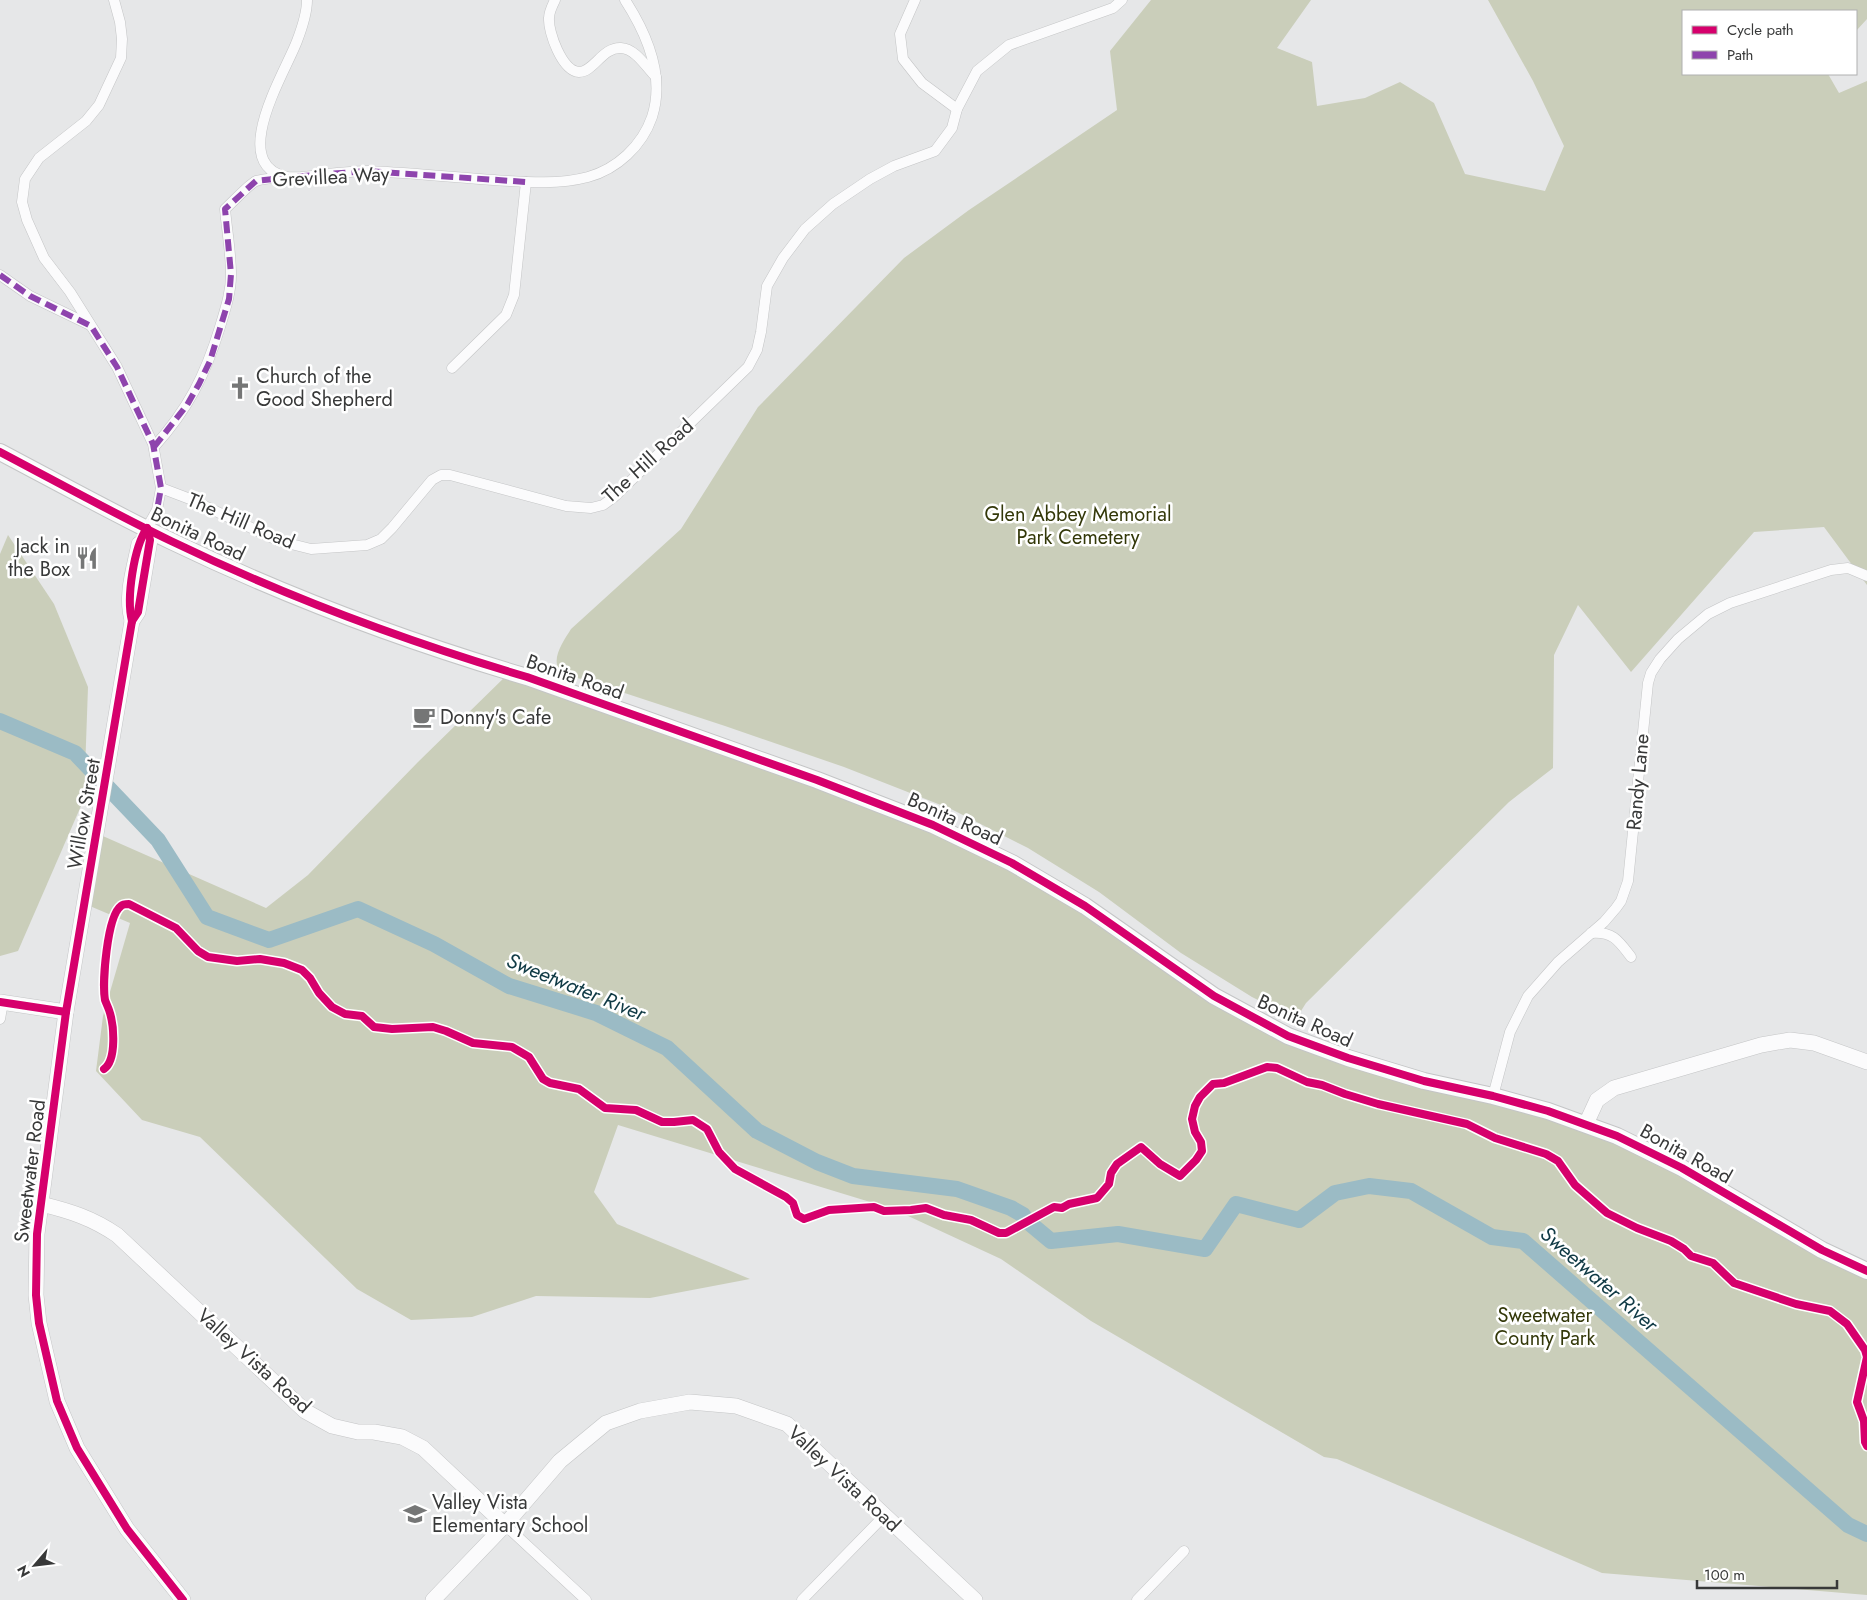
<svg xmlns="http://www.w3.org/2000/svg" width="1867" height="1600" font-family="Jost,sans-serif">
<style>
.green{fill:#caceba}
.water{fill:#9bbbc5}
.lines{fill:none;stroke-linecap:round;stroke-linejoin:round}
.river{stroke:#9bbbc5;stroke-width:16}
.street-casing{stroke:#c4c5c6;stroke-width:11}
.secondary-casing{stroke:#c4c5c6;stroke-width:16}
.primary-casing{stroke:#c4c5c6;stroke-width:18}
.street{stroke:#fbfbfc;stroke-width:10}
.secondary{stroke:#fbfbfc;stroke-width:15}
.primary{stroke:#fbfbfc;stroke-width:16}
.quiet{stroke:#8e44ad;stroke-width:6;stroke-dasharray:12 6;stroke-linecap:butt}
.cycleway-casing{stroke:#fff;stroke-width:11}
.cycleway{stroke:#d6006c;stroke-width:8}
.labels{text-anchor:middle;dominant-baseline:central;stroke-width:5;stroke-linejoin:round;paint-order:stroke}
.street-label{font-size:20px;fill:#383939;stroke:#fff}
.poi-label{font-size:20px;fill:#383939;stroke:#fff;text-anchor:start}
.park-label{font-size:20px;fill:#333809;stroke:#fff}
.water-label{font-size:21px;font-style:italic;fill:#103a45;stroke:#fff}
</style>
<rect width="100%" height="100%" fill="#e6e7e8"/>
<!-- green -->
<g class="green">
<path d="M1151,0H1311L1277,48L1312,62L1317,106L1365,98L1400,82L1434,103L1465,174L1545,191L1564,146L1533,81L1488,0H1867V19L1856,31V11H1683V74H1828L1839,93L1867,81V585L1824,527L1754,532L1631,672L1578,605L1554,655L1553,768L1509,802L1306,1003L1296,1019L1252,997L1181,953L1099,892L1028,848L951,809L844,767L725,726L582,679C577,678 571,677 566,675C546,665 563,642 571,629L681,529L758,407L904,258L969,210L1117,110L1110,51Z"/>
<polygon points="8,535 54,604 88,687 84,799 18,951 0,956 0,554"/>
<polygon points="510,672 953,833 1275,1029 1586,1123 1867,1271 1867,1595 1602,1573 1337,1459 1324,1457 1091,1321 1001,1259 893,1209 618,1125 594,1192 617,1224 750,1279 650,1298 536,1296 472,1317 411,1320 357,1289 200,1137 142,1120 96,1071 103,1016 130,923 85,904 96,833 266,908 308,875 418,762"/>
</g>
<!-- water -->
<polygon class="water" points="0,715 79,749 78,751 0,718"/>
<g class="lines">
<!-- river -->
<polyline class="river" points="0,721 75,753 158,840 207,917 269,940 358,909 434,944 509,986 596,1013 667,1048 757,1131 817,1162 853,1176 957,1189 1011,1208 1023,1215 1027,1221 1051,1241 1118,1234 1205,1249 1236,1204 1299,1220 1335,1193 1369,1186 1411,1191 1492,1237 1523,1241 1848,1525 1867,1534"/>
<defs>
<g id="street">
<polyline points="114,0 120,22 122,39 121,58 99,105 86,121 39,158 25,179 22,202 27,220 44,258 70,292 117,367 153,444 161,488 157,510 147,528"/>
<path d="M555,0C552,6 549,12 549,18C548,32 562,71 579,72C594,72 602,47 621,48C636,49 646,67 656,77"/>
<polyline points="915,0 900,34 903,59 922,83 957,109"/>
<path d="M287,177C227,164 285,73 297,41C302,28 307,13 307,0"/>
<polyline points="0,275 30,296 90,325"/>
<polyline points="452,368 506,315 514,295 526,182"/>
<path d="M154,447C188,409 205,376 220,327C225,310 231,293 231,275C231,253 227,231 225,209C232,203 249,184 256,181C264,178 291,177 301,177C323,175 347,171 369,171C411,173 452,177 494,180C524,182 558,185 588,177C617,169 642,146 652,117C665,77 647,34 625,0"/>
<polyline points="161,488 190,499 279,541 311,549 367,545 381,539 392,528 432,480 441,475 450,475 566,506 591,508 603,505 614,497 748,367 757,350 761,332 767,286 783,258 805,229 833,204 870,179 894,166 935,151 952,128 957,109 977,71 1009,45 1113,8 1122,0"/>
<path d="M1591,933C1613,931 1619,941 1631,957"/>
<polyline points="0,1019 3,1002"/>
<polyline points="1493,1096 1510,1032 1528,996 1558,962 1604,922 1616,908 1621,901 1628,881 1648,683 1651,673 1660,659 1678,639 1708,614 1730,603 1831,570 1848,568 1867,576"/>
<polyline points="505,1525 586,1600"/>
<polyline points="802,1600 884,1516"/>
<polyline points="1137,1600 1184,1551"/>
</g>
<g id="secondary">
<polyline points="147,528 150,540 138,612 132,621 66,1012 37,1234 36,1295 39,1323 57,1401 77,1448 127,1529 183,1600"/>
<path d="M132,620C125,595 134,569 139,544"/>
<polyline points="0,1002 66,1012"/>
<polyline points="1586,1124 1597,1100 1614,1088 1761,1045 1790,1040 1814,1043 1867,1062"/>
<path d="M41,1204C70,1211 92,1218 117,1235L305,1411L332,1426L358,1432H374L402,1437L423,1448L505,1525"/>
<polyline points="433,1600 505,1525 560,1461 606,1423 640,1411 690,1402 736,1406 787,1424 975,1600"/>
</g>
<path id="primary" d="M0,452C57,482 113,513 171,541C285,596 405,641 527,677L817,780L933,825L1012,863L1085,906L1214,996L1288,1036L1348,1058L1424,1081L1493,1096L1548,1111L1617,1136L1682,1168L1822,1250L1867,1271"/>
</defs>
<!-- street casing -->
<use href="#street" class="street-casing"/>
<!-- secondary casing -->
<use href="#secondary" class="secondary-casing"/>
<!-- primary casing -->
<use href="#primary" class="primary-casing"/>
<!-- street -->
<use href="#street" class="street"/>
<!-- secondary -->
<use href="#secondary" class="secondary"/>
<!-- primary -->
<use href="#primary" class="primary"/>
<!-- quiet -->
<g class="quiet">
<polyline points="0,275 30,296 91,326 117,367 153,444 161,488 157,510 147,528"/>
<polyline points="154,447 187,405 199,384 210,361 229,299 231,274 225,209 256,181 290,177 367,171 526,182"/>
</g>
<defs>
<g id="cycleway">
<path d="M0,452C57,482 113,513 171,541C285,596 405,641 527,677L817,780L933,825L1012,863L1085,906L1214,996L1288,1036L1348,1058L1424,1081L1493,1096L1548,1111L1617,1136L1682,1168L1822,1250L1867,1271"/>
<polyline points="147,528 150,540 138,612 132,621 66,1012 37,1234 36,1295 39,1323 57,1401 77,1448 127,1529 183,1600"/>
<path d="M132,621C126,598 134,547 147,528"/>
<polyline points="0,1002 66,1012"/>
<path d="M104,1069C117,1060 114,1024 109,1010C108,1007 106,1003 105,1000C102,983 107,916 121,906C123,904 126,904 129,904L176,928L198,951L208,957L237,961L260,959L284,963L302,970L310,978L319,993L332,1007L345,1014L362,1016L374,1027L392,1029L433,1027L446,1031L473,1043L512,1047L529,1057L543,1079L550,1083L579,1089L605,1108L636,1110L662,1122H674L693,1120L707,1129L719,1152L735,1169L786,1197L793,1203L797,1215L804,1219L829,1210L874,1207L884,1211L911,1210L926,1208L944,1215L971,1220L999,1233H1006L1054,1207L1062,1208L1069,1204L1097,1198L1109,1184L1111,1173L1117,1164L1141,1147L1160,1164L1180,1176L1196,1160L1202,1151L1201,1142L1195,1132L1192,1119L1195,1106L1200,1097L1213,1084L1224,1083L1267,1067L1277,1068L1307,1082L1322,1085L1345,1094L1378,1104L1467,1124L1495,1138L1546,1154L1558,1161L1575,1185L1607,1213L1637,1228L1671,1241L1684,1249L1691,1256L1713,1263L1734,1283L1796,1304L1830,1311L1847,1324L1865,1350L1867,1357L1857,1402L1864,1421L1865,1442L1867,1446"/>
</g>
</defs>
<!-- cycleway casing -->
<use href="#cycleway" class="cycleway-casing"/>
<!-- cycleway -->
<use href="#cycleway" class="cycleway"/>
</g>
<!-- icons -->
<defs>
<symbol id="church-bare" viewBox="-9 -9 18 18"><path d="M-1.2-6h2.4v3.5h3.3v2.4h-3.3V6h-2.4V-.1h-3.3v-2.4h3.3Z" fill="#757676" stroke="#fff" stroke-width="2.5" paint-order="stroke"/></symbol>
<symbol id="restaurant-bare" viewBox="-9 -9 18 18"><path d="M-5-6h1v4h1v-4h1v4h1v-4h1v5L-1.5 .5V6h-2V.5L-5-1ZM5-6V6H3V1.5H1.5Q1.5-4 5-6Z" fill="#757676" stroke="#fff" stroke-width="2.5" paint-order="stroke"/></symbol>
<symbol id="cafe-bare" viewBox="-9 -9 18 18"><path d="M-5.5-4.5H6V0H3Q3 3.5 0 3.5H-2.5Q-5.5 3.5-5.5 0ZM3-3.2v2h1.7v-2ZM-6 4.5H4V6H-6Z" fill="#757676" stroke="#fff" stroke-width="2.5" paint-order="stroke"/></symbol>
<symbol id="school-bare" viewBox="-9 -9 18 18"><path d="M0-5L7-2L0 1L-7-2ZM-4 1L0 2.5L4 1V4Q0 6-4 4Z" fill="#757676" stroke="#fff" stroke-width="2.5" paint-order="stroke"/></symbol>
</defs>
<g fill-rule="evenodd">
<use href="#church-bare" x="224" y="372" width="32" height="32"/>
<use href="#restaurant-bare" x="71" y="542" width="32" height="32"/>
<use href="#cafe-bare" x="408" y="701" width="32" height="32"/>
<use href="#school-bare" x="399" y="1498" width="32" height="32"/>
</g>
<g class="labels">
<!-- street labels -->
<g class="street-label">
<text transform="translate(331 177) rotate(-3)">Grevillea Way</text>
<text transform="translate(648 461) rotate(-42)">The Hill Road</text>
<text transform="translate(241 521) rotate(23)">The Hill Road</text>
<text transform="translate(198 534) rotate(25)">Bonita Road</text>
<text transform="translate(575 677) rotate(19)">Bonita Road</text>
<text transform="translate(1638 782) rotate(-85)">Randy Lane</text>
<text transform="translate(84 814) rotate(-80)">Willow Street</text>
<text transform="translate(955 819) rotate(24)">Bonita Road</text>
<text transform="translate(1305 1021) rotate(24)">Bonita Road</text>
<text transform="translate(1686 1154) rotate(29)">Bonita Road</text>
<text transform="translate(30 1171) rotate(-83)">Sweetwater Road</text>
<text transform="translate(254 1361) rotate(42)">Valley Vista Road</text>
<text transform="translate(844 1479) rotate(43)">Valley Vista Road</text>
</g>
<!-- poi labels -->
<g class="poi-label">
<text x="256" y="376">Church of the<tspan x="256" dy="23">Good Shepherd</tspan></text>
<text x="70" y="546" text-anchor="end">Jack in<tspan x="70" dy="23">the Box</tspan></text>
<text x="440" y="717">Donny's Cafe</text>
<text x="432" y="1502">Valley Vista<tspan x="432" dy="23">Elementary School</tspan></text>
</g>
<!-- park labels -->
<g class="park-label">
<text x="1078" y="514">Glen Abbey Memorial<tspan x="1078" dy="23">Park Cemetery</tspan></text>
<text x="1545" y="1315">Sweetwater<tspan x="1545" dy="23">County Park</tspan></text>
</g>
<!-- water labels -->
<g class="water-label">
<text transform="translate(576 987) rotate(22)">Sweetwater River</text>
<text transform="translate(1599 1279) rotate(41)">Sweetwater River</text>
</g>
</g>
<!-- legend -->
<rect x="1682" y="10" width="175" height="65" fill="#ffffff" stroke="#afb0b0"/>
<rect x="1692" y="26" width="25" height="8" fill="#d6006c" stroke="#afb0b0"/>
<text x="1727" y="35" font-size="15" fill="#383939">Cycle path</text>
<rect x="1692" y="51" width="25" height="8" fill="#8e44ad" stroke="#afb0b0"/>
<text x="1727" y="60" font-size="15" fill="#383939">Path</text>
<!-- north arrow -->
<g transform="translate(35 1565) rotate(242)" stroke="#ffffff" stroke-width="4" paint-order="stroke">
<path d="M0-4L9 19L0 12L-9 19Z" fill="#383939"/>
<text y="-8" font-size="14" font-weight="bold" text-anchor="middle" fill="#383939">N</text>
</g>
<!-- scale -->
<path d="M1697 1580v8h140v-8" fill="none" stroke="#383939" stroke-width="2.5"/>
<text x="1704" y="1580" font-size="15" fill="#383939" stroke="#ffffff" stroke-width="4" paint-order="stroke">100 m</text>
</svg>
